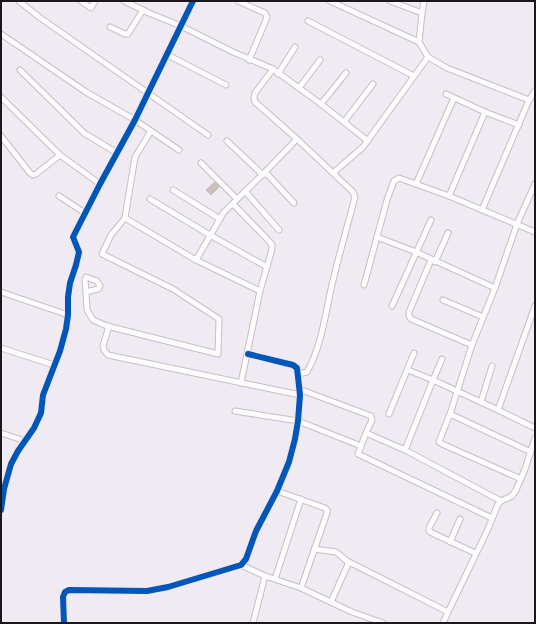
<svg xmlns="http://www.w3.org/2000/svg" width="536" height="624" font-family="'Exo 2',sans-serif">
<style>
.building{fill:#ccc1b7;stroke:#c0bbbc}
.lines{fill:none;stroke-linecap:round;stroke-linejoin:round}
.street-casing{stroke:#c4bfc5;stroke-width:7}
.street{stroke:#fdfcfd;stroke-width:5}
.cycleway-casing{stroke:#f2e6f6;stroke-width:8}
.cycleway{stroke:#0057b8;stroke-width:6}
</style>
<rect width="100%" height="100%" fill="#f0eaf2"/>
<!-- building -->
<polygon class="building" points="215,182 217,183 218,182 221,185 211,195 206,190"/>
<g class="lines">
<defs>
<g id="street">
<polyline points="19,1 39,17 208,135"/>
<polyline points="81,1 91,8 95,1"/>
<polyline points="124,1 149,13 181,26 233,52 273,69 321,104 368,141"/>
<polyline points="238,1 265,13 267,17 266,20 249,60"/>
<polyline points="330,1 419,42"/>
<polyline points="390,1 422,13"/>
<polyline points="424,1 422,13 419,42 428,57 447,68 529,100 535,91"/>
<polyline points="308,21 414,76"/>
<polyline points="110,27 125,34 128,34 143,10"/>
<polyline points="1,34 86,92 135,120 179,150"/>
<polyline points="166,54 226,85"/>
<polyline points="273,69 255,93 254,98 255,102 297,139"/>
<polyline points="20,70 84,133 117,153"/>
<polyline points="278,74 295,47"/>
<polyline points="299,88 320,60"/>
<polyline points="446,94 485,112 519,125"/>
<polyline points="1,97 60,155 100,184"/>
<polyline points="321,104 346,73"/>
<polyline points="344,122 373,84"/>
<polyline points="1,136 30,173 33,175 36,174 60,155"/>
<polyline points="227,141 263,175"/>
<polyline points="201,163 237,199"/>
<polyline points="265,172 294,203"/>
<polyline points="416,184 454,98"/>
<polyline points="173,190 220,219"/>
<polyline points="245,191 279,230"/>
<polyline points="59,196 85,213"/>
<polyline points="449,196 485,112"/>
<polyline points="150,199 210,235 267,267"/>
<polyline points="233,204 269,241 272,245 272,249 260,291 241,383"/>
<polyline points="482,210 529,100"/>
<polyline points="125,218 196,260 224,212 265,172 297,139 333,173 363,147 428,57"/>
<polyline points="377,237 416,252 495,288"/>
<polyline points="196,260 260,291"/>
<polyline points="431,260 409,312 409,316 411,319 472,345"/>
<polyline points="435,262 448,233"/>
<polyline points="364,285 387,200 394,181 399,178 449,196 535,232"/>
<polyline points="1,292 68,315"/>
<polyline points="86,292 98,289 100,286 97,281 86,277 85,280 86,292 87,310 93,320 107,326 218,354 219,319 173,289 102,254 111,235 125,218 135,157 151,131"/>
<polyline points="443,300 483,317"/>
<polyline points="392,306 431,220"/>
<polyline points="535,306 498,410 535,428"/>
<polyline points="109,326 103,346 104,350 108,355 300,395"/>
<polyline points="1,348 54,365"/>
<polyline points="408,370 433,380 442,359"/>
<path d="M298,374L307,372C321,347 325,317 331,289C338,258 347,228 355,197L353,192L333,173"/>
<polyline points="299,389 371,416 372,420 366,433"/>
<polyline points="481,402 492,366"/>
<polyline points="235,411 298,421 361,446"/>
<polyline points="389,414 414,353"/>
<polyline points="450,414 440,439 439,442 442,444 521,479"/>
<polyline points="1,433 25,441"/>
<polyline points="405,450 433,380 498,410"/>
<polyline points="531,452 450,414 472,345 495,288 517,224 535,184"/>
<polyline points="277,491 325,508 327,510 327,513 301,588"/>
<polyline points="1,510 4,489 11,464 18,451 34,428 41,413 43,395 60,351 66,329 68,315 68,297 70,283 76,265 79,252 73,237 100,184 135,120 148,93 193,1"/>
<polyline points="437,513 429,528 429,531 430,532 475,553"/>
<polyline points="492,518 358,454 366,433 405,450 501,501"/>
<polyline points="450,542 460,519"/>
<polyline points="314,549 336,552 347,561 355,565 448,612"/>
<polyline points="241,565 265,576 253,623"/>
<polyline points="265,576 301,588 352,612 383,623"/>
<polyline points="275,579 301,499"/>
<polyline points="331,602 349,562"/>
<polyline points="64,623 63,597 65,592 69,590 147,591 168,587 241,565 246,559 256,531 277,491 289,462 295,439 298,421 300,395 297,368 293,365 248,354"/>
<polyline points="443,623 448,612 488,529 498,504 501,501 512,496 516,490 525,469 535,438"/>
</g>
</defs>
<!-- street casing -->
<use href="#street" class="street-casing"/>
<!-- street -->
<use href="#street" class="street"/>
<defs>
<g id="cycleway">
<polyline points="1,510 4,489 11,464 18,451 34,428 41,413 43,395 60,351 66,329 68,315 68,297 70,283 76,265 79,252 73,237 100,184 135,120 148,93 193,1"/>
<polyline points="64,623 63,597 65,592 69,590 147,591 168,587 241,565 246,559 256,531 277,491 289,462 295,439 298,421 300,395 297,368 293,365 248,354"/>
</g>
</defs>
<!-- cycleway casing -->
<use href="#cycleway" class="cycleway-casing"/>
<!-- cycleway -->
<use href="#cycleway" class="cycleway"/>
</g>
<!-- border -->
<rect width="536" height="624" fill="none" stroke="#1b171d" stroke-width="4"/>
</svg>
